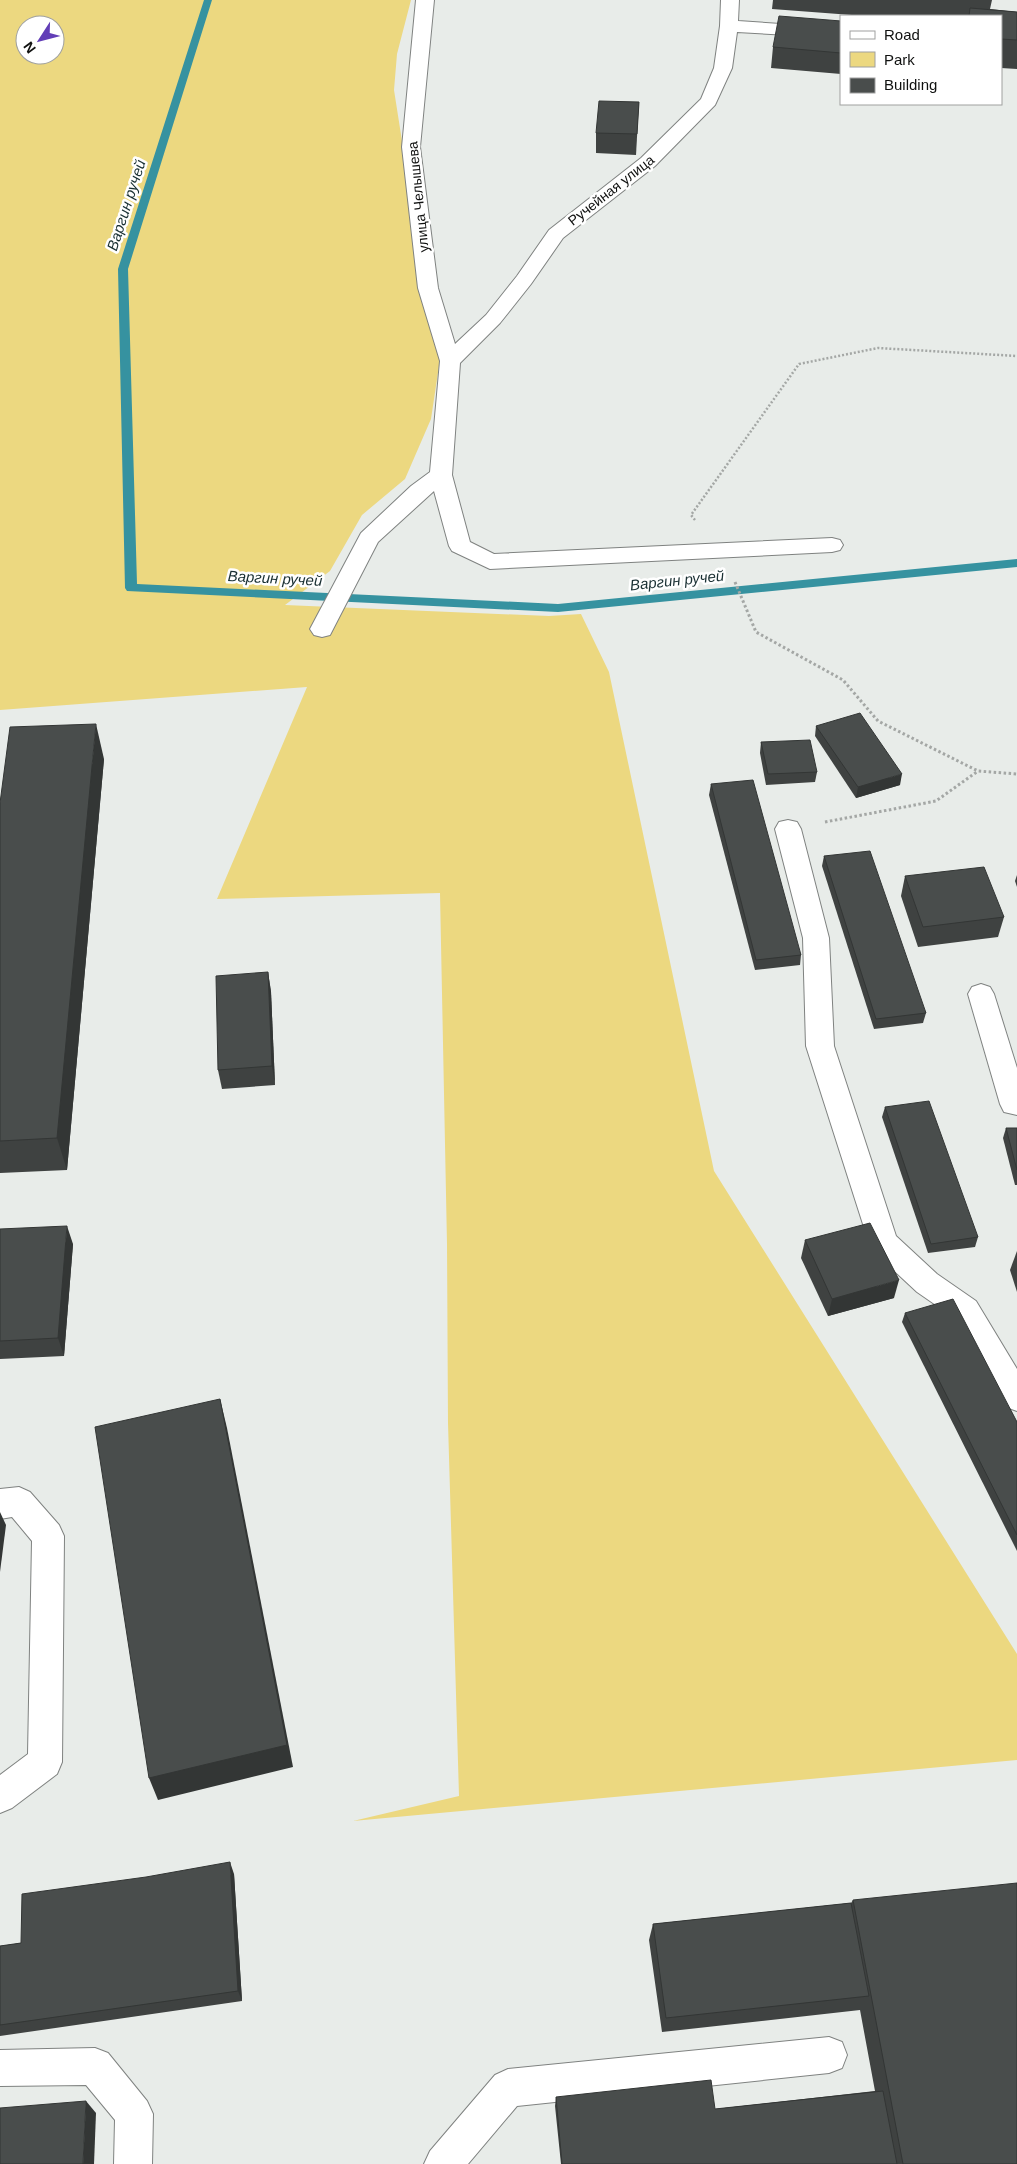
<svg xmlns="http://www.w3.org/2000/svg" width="1017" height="2164" font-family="Arial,sans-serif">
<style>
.green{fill:#ecd880;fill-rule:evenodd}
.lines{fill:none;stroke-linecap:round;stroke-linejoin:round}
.stream{fill:#3692a0;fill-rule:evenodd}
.minor-casing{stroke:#7f8280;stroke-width:2}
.path-far1{stroke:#a4a7a5;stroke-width:2.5;stroke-dasharray:2 2;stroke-linecap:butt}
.path{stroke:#a4a7a5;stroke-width:3;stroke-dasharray:2.5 2.5;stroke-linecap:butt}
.minor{fill:#fff;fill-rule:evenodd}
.wall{fill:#3f4241}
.shaded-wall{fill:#333635}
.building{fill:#494d4c;stroke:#333635}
.labels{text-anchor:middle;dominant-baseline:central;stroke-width:5;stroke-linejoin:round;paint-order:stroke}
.far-street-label{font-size:14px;fill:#101110;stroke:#fff}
.far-water-label{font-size:15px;font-style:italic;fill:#1a3033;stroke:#fff}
</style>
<rect width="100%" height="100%" fill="#e8ece9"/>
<!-- green -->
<path class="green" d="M0,0H411L397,54L394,90L402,141L417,202L442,346L431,419L405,479L362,515L330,571L285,605L549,616L581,614L609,672L714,1171L1017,1654V1760L353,1821L459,1796L448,1423L447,1244L440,893L217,899L307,687L0,710ZM25,25H55V55H25Z"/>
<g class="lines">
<!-- stream -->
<polygon class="stream" points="204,0 212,0 128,269 137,584 558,604 1017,559 1017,567 558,612 127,591 125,588 118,269"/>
<defs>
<g id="minor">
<polygon points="416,0 434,0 420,147 438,288 455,344 486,315 517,276 549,230 641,158 701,99 714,68 720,26 721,0 739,0 738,21 841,28 841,38 737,32 732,68 715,105 655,166 563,238 531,284 500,323 460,363 452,475 470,542 494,554 832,538 840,540 843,545 840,550 832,552 490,569 452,551 449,546 434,491 378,542 330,635 322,637 314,635 310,629 361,533 411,486 430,472 440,361 418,288 402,147"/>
<polygon points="788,820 797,822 801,829 829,938 834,1046 896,1236 937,1274 976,1301 1017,1369 1017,1411 1006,1407 956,1319 917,1292 874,1252 869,1243 806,1046 803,938 775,829 779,822"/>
<polygon points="981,984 990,987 994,994 1017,1068 1017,1115 1004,1112 1000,1104 968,994 972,987"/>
<polygon points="19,1487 30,1492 59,1525 64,1536 62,1762 57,1774 12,1808 0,1813 0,1775 28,1754 32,1541 12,1517 0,1519 0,1489"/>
<polygon points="829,2037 842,2042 847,2055 842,2068 829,2073 517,2106 468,2164 424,2164 430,2151 495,2075 508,2069"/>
<polygon points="95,2048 108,2053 147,2101 153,2114 152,2164 114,2164 115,2120 86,2085 0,2086 0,2050"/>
</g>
</defs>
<!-- minor casing -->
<use href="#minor" class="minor-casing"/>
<!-- path-far1 -->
<polyline class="path-far1" points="695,520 691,515 799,364 878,348 1017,356"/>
<!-- path -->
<g class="path">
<polyline points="735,582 756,632 843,680 878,721 978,771 1017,774"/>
<polyline points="825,822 936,801 978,771"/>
</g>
<!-- minor -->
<use href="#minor" class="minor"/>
</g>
<!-- wall -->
<g class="wall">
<polygon points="773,0 992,0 990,9 1017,12 1017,69 1001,68 1001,16 865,16 772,9"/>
<polygon points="841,21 841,74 771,68 773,47"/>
<polygon points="639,102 636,155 596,153 596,133"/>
<polygon points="816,726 900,785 856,798 815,736"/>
<polygon points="761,742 817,772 815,782 766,785 760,753"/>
<polygon points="104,759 67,1170 0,1173 0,803"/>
<polygon points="711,784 801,955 800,965 755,970 709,795"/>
<polygon points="824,856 926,1013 923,1023 874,1029 822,866"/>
<polygon points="1017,875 1017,887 1015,881"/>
<polygon points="905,876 1004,917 998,937 918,947 901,896"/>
<polygon points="268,972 271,992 275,1085 222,1089 218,1070"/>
<polygon points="885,1107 978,1237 975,1247 928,1253 882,1117"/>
<polygon points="1006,1128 1017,1128 1017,1185 1015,1185 1003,1138"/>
<polygon points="0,1229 73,1244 64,1356 0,1359"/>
<polygon points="805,1240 894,1298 828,1316 801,1258"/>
<polygon points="1017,1251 1017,1292 1010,1270"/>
<polygon points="905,1313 1017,1422 1017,1551 902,1322"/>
<polygon points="234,1874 242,2001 0,2036 0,1946 21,1943"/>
<polygon points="853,1900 1017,2164 561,2164 555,2106 556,2097 715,2109 875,2091 860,2010 662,2032 649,1940 653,1924 851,1903"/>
</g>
<!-- shaded-wall -->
<g class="shaded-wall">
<polygon points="96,724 104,759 67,1170 57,1138"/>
<polygon points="902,774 900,785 856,798 858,787"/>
<polygon points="268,972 271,992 275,1085 272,1066"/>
<polygon points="67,1226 73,1244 64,1356 58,1338"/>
<polygon points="899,1280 894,1298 828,1316 832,1299"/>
<polygon points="220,1399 227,1428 293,1767 158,1800 149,1778"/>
<polygon points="0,1512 6,1525 0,1572"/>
<polygon points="230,1862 234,1874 242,2001 238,1991"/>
<polygon points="86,2101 96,2113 94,2164 83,2164"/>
</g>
<!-- building -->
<g class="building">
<polygon points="970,8 1017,12 1017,40 1001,39 1001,16 969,16"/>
<polygon points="779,16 841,21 841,53 773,47"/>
<polygon points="599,101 639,102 637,134 596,133"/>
<polygon points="860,713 902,774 858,787 816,726"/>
<polygon points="96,724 57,1138 0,1141 0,803 10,727"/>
<polygon points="810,740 817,772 768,774 761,742"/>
<polygon points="753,780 801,955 756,960 711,784"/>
<polygon points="870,851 926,1013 876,1019 824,856"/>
<polygon points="984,867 1004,917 923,927 905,876"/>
<polygon points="268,972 272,1066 218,1070 216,976"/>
<polygon points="929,1101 978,1237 931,1244 885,1107"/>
<polygon points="1006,1128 1017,1128 1017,1170"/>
<polygon points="870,1223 899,1280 832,1299 805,1240"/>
<polygon points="67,1226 58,1338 0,1341 0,1229"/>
<polygon points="953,1299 1017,1422 1017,1535 905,1313"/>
<polygon points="220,1399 287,1745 149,1778 95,1427"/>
<polygon points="230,1862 238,1991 0,2025 0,1946 21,1943 22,1894 146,1877"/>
<polygon points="1017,1883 1017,2164 903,2164 853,1900"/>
<polygon points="851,1903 869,1996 666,2018 653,1924"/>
<polygon points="711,2080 715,2109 883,2091 897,2164 562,2164 556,2097"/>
<polygon points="86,2101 83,2164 0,2164 0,2108"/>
</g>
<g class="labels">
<!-- far-street labels -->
<g class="far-street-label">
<text transform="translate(611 190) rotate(-38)">Ручейная улица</text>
<text transform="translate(418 197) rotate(-96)">улица Челышева</text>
</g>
<!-- far-water labels -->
<g class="far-water-label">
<text transform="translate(126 205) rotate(-72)">Варгин ручей</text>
<text transform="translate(275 578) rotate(3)">Варгин ручей</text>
<text transform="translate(677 580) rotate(-6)">Варгин ручей</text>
</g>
</g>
<!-- legend -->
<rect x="840" y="15" width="162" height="90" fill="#ffffff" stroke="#9fa09f"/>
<rect x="850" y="31" width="25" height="8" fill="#ffffff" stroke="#9fa09f"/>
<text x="884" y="40" font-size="15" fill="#101110">Road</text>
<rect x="850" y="52" width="25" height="15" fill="#ecd880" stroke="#9fa09f"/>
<text x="884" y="65" font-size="15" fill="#101110">Park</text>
<rect x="850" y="78" width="25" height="15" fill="#494d4c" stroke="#9fa09f"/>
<text x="884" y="90" font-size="15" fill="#101110">Building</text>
<!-- north arrow -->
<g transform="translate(40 40) rotate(234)"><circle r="24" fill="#ffffff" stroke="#9fa09f"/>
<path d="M0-4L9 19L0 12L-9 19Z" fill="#623eb7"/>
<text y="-8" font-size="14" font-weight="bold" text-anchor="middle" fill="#101110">N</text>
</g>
</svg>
